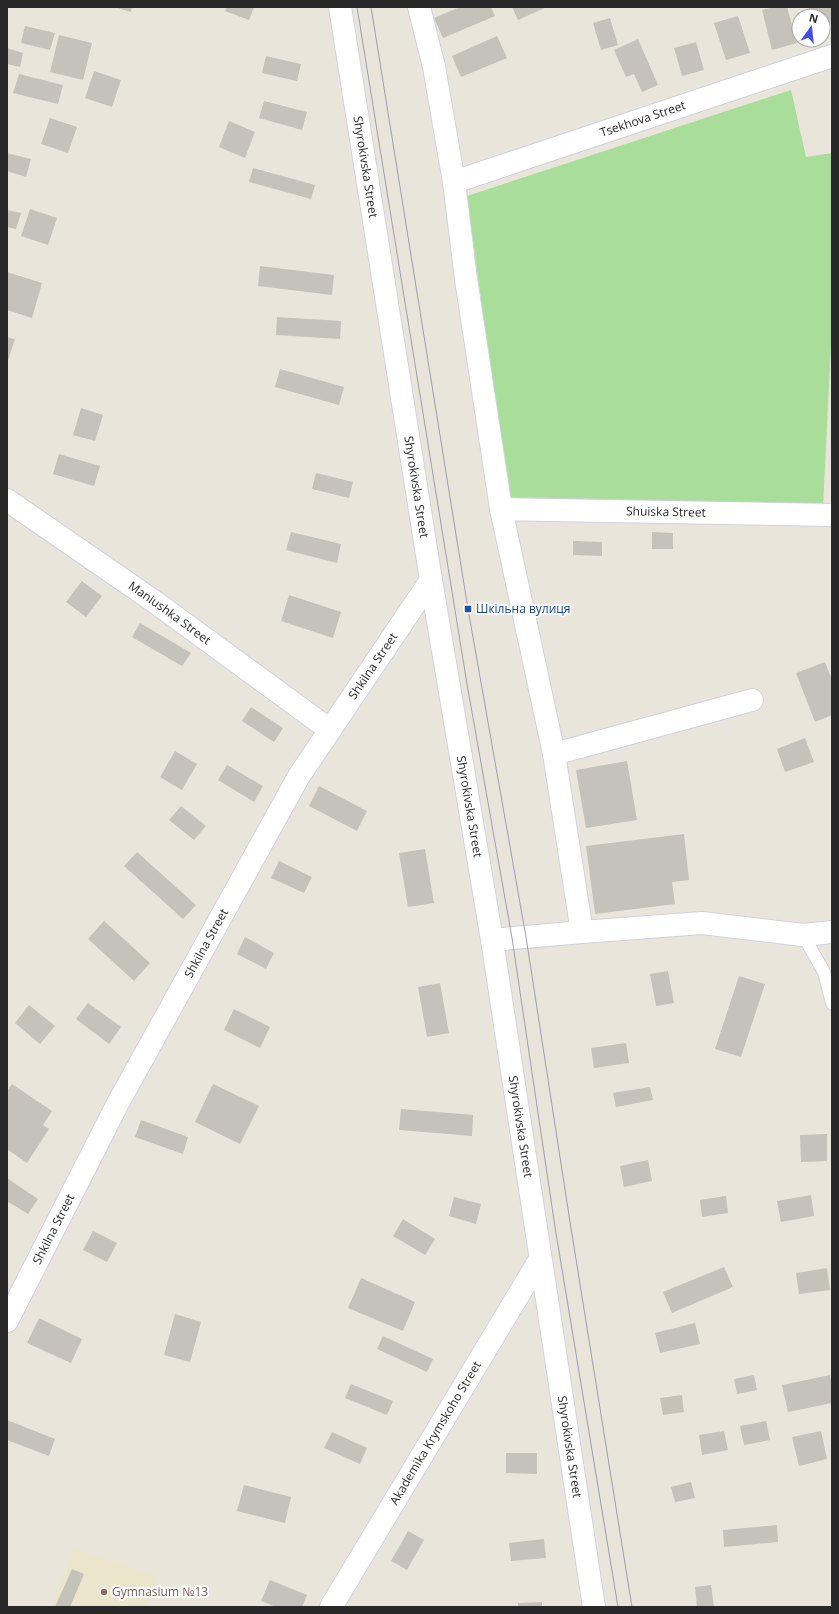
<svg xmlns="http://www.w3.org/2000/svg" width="839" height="1614" font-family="'Open Sans',sans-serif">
<rect width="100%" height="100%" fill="#eae5db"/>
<path fill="#ebe5cb" d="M75,1548L158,1577L146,1607H51Z"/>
<path fill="#a8dd9a" d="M791,90L806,157L832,153V325L823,507L508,500L467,196Z"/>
<path fill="#c5c2ba" d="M114,7H132L131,12Z
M227,7H254L249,20L225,11Z
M460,7H491L495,16L443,38L434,18Z
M512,7H547L518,20Z
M774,7H787L797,43L772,50L762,10Z
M809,7H832V24H823V16H809Z
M738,16L750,53L726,60L714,23Z
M610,18L618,45L601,50L593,23Z
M25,26L55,33L50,50L21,43Z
M59,35L92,43L83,80L50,72Z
M497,36L507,58L461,77L452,56Z
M638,39L658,85L642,92L634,74L626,77L614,50Z
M696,42L704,70L682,76L674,48Z
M7,48L23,53L20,67L7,64Z
M266,56L301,64L297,81L262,73Z
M94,71L121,80L112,107L85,98Z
M19,74L63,85L58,104L13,93Z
M264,101L307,112L302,130L259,118Z
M50,118L77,127L68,153L41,144Z
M229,121L255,132L245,158L219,147Z
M7,153L31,159L26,177L7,171Z
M253,168L315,185L311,199L249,182Z
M30,209L57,218L48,245L21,236Z
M7,210L21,213L16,229L7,227Z
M260,266L334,275L332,295L258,286Z
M7,272L42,283L32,318L7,310Z
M277,317L341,321L340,339L276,335Z
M7,337L15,339L7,363Z
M280,369L344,387L339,405L275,387Z
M81,408L103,415L95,441L73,435Z
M59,454L100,466L94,486L53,474Z
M316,473L353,482L349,498L312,489Z
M291,532L341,544L337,563L286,550Z
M652,532L673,533V549H652Z
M573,541L602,542V556L573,555Z
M82,581L102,596L86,617L66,602Z
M289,595L341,612L333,638L281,621Z
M140,623L191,653L182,666L132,637Z
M825,662L832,680V715L815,722L796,673Z
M251,707L283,728L274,742L242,721Z
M805,738L814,762L785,772L777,749Z
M175,751L197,764L182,790L160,777Z
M627,761L637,820L586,828L576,770Z
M227,765L263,786L254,802L218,780Z
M319,786L367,811L357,831L309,806Z
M181,806L206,826L194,840L169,820Z
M684,834L689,880L672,882L675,904L595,914L586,846Z
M425,849L434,903L408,907L399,853Z
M137,852L196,905L183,919L124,866Z
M279,861L312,877L304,893L271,878Z
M104,921L150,963L134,981L88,939Z
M245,937L274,953L266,969L237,954Z
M668,971L674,1003L656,1006L650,974Z
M739,976L765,984L741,1057L715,1049Z
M440,983L449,1033L427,1037L418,987Z
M88,1003L121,1027L109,1044L76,1019Z
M29,1005L55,1026L40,1044L15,1023Z
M234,1009L270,1027L260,1048L224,1030Z
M626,1043L629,1063L594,1068L591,1048Z
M12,1084L52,1111L43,1125L49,1129L27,1163L7,1149V1091Z
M213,1084L259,1106L240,1144L195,1122Z
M650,1087L653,1100L616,1107L613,1093Z
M401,1109L473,1115L472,1136L399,1130Z
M141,1120L188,1137L183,1154L135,1137Z
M827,1134V1161L801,1162L800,1135Z
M648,1160L652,1181L624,1187L620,1166Z
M7,1178L38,1199L28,1214L7,1201Z
M811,1195L814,1216L781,1222L777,1201Z
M726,1196L728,1213L702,1217L700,1200Z
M454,1197L481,1204L476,1224L449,1216Z
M403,1219L435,1239L425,1255L393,1236Z
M93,1231L117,1243L107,1262L83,1250Z
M724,1267L733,1287L672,1313L663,1292Z
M827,1268L830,1290L799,1294L796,1273Z
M361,1278L415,1302L403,1331L348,1308Z
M175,1314L201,1322L190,1362L164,1355Z
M39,1318L82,1339L71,1363L27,1343Z
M695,1323L700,1344L660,1353L655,1333Z
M383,1336L433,1359L427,1372L377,1349Z
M754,1375L757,1390L737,1394L734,1379Z
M830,1375L832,1386V1403L788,1412L782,1385Z
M351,1384L393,1401L387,1415L345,1398Z
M682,1395L684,1412L663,1415L660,1398Z
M7,1420L55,1439L49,1456L7,1440Z
M766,1421L770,1440L744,1445L740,1426Z
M724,1431L728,1450L702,1455L699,1435Z
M821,1431L827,1459L799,1466L792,1437Z
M332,1432L367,1448L360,1464L324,1448Z
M506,1453H537V1474L506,1473Z
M691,1482L695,1498L675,1502L671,1487Z
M244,1485L291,1497L285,1523L237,1511Z
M777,1525L778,1542L724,1547L723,1530Z
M408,1531L424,1540L407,1570L391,1561Z
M544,1539L546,1558L511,1561L509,1543Z
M72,1569L84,1574L70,1607H55Z
M270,1580L307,1595L302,1607H276L261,1601Z
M711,1585L714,1607H697L695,1587Z
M542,1602V1607H518V1603Z"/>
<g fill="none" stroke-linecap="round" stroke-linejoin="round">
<defs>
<path id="lane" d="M803,935L824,972L832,1003"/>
<g id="street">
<path d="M419,7L434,67L454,182L466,279L501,509L554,754L582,932"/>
<path id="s1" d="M454,182L832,56"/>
<path id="s2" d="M7,500L155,602L330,730"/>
<path id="s3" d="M501,509L832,515"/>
<path d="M554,754L752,700"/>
<path d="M492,940L582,932L702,923L803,935L832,932"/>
<path id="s4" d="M7,1321L118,1103L299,776L431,580"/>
<path id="s5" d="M331,1607L540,1259"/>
</g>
<g id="secondary">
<path id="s6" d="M340,7L431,580L492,940L594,1607"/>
</g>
</defs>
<use href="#lane" stroke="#d0d1e0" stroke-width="14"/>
<use href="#street" stroke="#d0d1e0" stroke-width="24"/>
<use href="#secondary" stroke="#d0d1e0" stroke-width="24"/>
<use href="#lane" stroke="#fff" stroke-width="12"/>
<use href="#street" stroke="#fff" stroke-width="22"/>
<use href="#secondary" stroke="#fff" stroke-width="22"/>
<path stroke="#9e9eb2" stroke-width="1" d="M357,7L467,684L512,938L555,1227L618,1607
M371,7L468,609L526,937L570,1222L632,1607"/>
</g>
<rect fill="#1a4fb4" stroke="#fff" stroke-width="1.5" x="464" y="605" width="8" height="8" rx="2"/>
<circle fill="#8d6e63" stroke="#fff" stroke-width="1.5" cx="104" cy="1592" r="4"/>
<g text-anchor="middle" stroke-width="4" stroke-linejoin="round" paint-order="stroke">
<g font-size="12" fill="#282828" stroke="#fff">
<text dy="4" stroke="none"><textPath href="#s1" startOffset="199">Tsekhova Street</textPath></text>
<text dy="4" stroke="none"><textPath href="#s6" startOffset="162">Shyrokivska Street</textPath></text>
<text dy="4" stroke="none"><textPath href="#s6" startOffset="486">Shyrokivska Street</textPath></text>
<text dy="4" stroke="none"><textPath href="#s3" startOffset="165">Shuiska Street</textPath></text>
<text dy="4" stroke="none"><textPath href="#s2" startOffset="198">Maniushka Street</textPath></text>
<text dy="4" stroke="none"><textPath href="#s4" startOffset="751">Shkilna Street</textPath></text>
<text dy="4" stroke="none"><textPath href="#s6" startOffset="810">Shyrokivska Street</textPath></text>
<text dy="4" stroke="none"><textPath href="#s4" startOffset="427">Shkilna Street</textPath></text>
<text dy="4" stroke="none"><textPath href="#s6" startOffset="1134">Shyrokivska Street</textPath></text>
<text dy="4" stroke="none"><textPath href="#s4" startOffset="103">Shkilna Street</textPath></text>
<text dy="4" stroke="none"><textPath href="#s5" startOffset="203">Akademika Krymskoho Street</textPath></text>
<text dy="4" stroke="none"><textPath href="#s6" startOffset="1458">Shyrokivska Street</textPath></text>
</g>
<g font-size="12" fill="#164399" stroke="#fff" text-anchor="start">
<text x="476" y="613">Шкільна вулиця</text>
</g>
<g font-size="12" fill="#785e54" stroke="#fff" text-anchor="start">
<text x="112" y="1596">Gymnasium №13</text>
</g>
</g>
<rect width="839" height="1614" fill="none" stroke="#282828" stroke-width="16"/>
<g transform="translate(811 28) rotate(15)"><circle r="19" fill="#ffffff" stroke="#a9a9a9"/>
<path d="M0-3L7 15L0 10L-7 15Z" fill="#444ced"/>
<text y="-6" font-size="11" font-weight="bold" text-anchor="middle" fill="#282828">N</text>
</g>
</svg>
